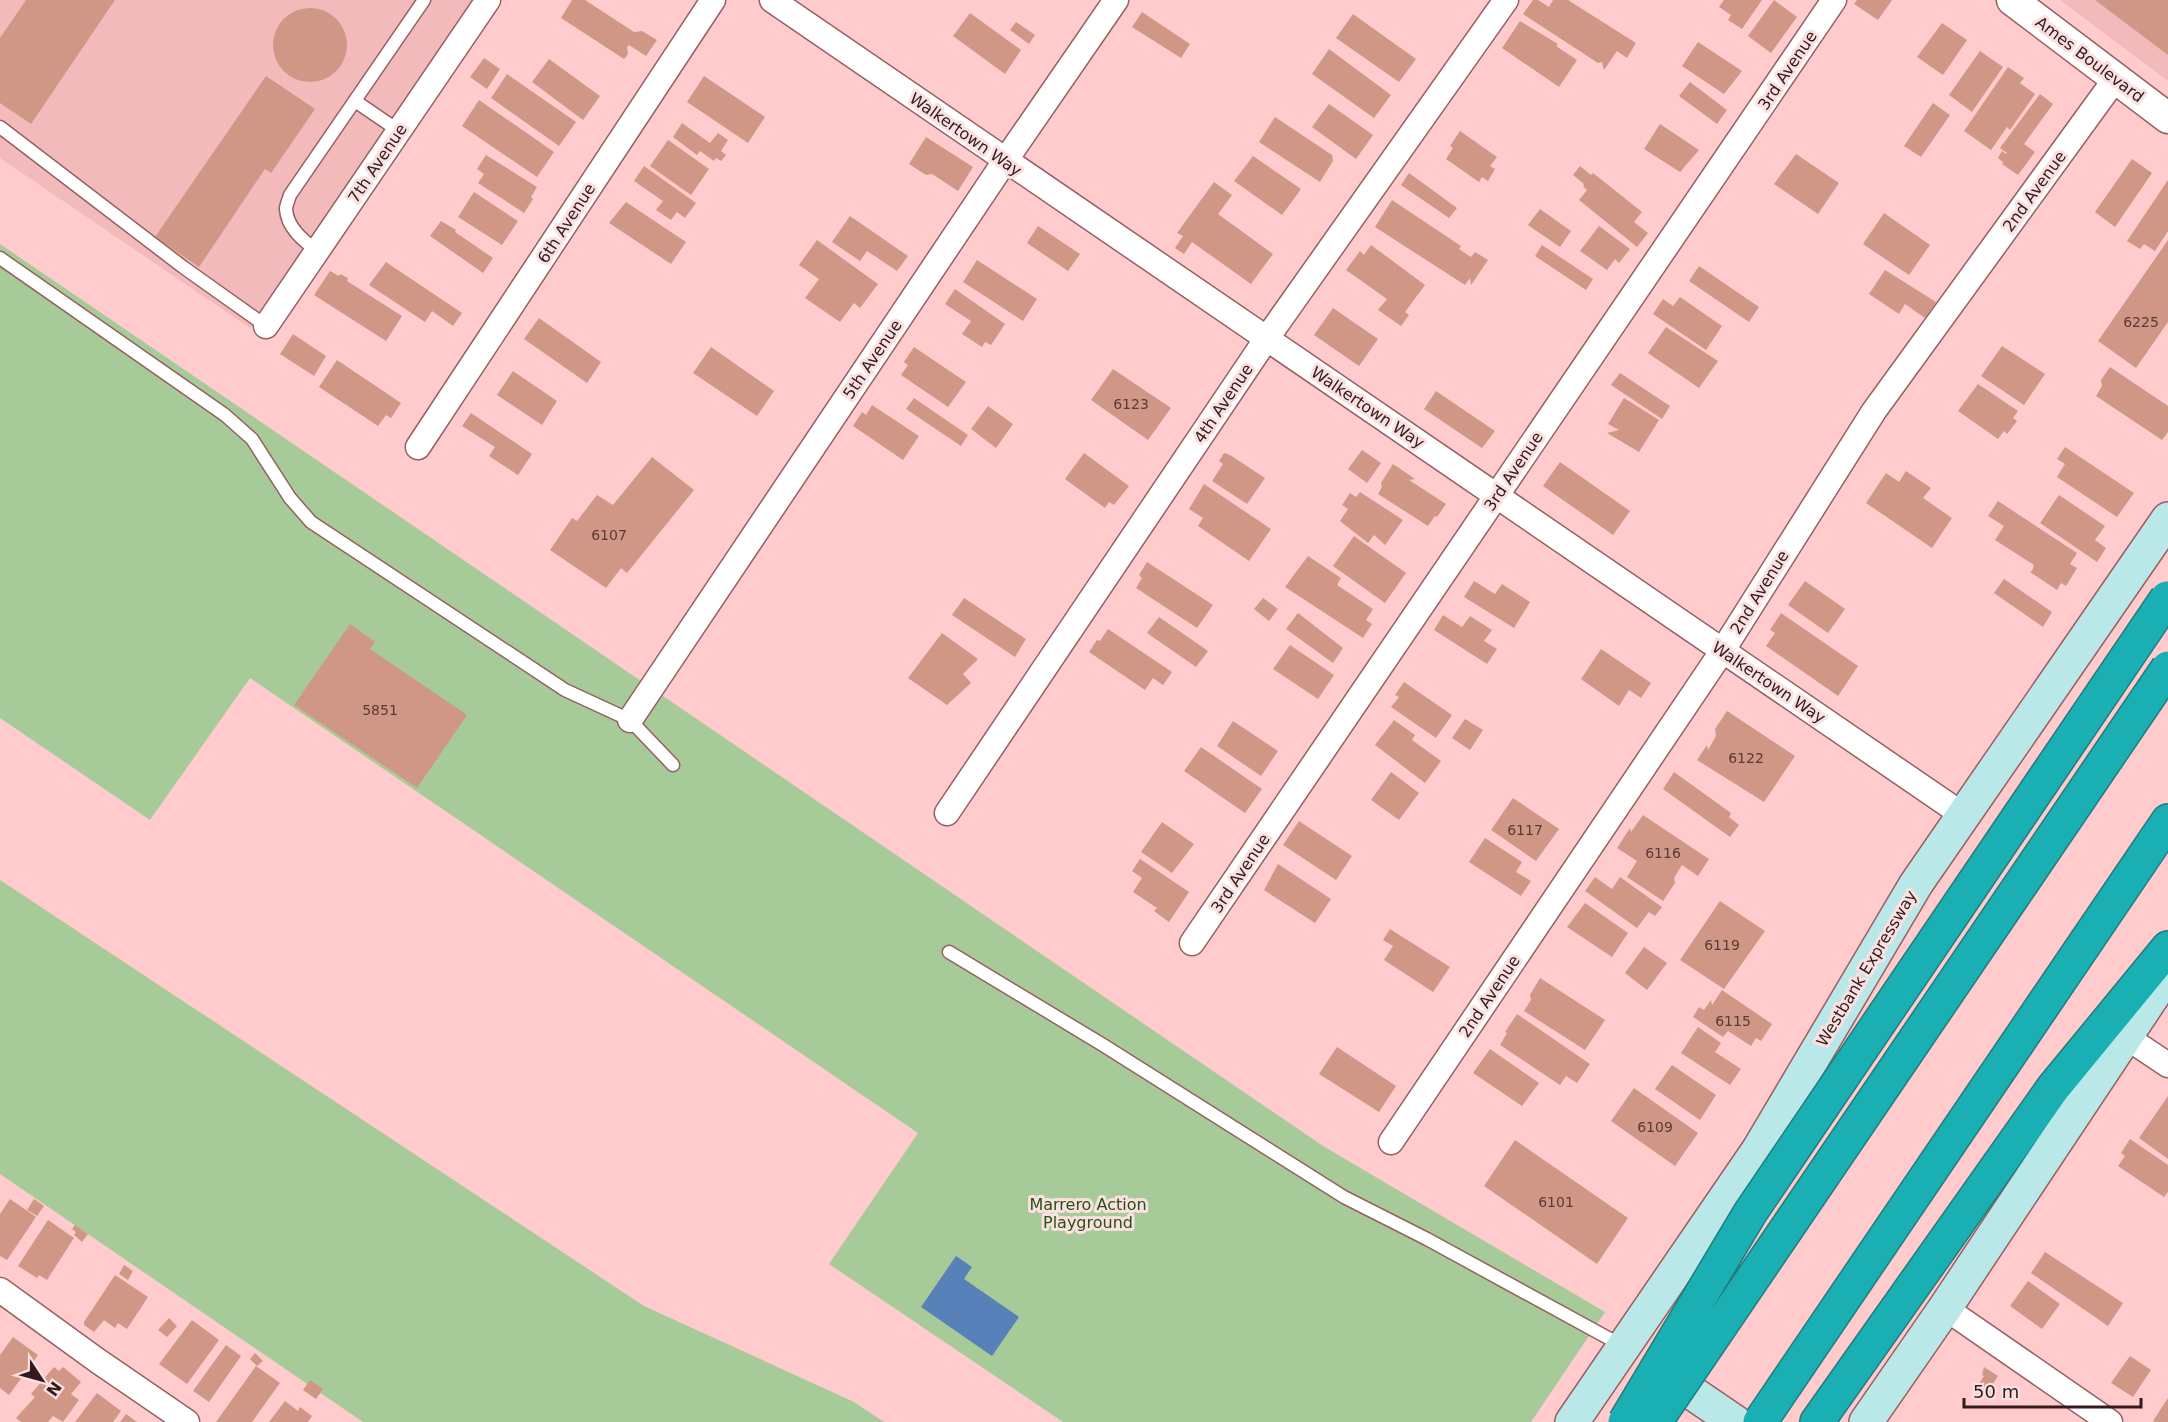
<svg xmlns="http://www.w3.org/2000/svg" width="2168" height="1422" font-family="'DejaVu Sans',sans-serif">
<rect width="100%" height="100%" fill="#ffcbcc"/>
<path fill="#f3babb" d="M0,0H472L250,328L0,158Z
M2060,0H2168V81Z"/>
<path fill="#a6cb98" d="M0,244L1323,1146L1605,1312L1531,1422H1063L829,1264L918,1133L250,678L150,820L0,718Z
M0,880L644,1306L854,1402L884,1422H363L0,1174Z"/>
<path fill="#5880b9" d="M956,1256L972,1267L964,1279L1019,1317L992,1356L921,1307Z"/>
<path fill="#d09786" d="M26,0H115L31,124L0,103V38Z
M572,0H585L634,32L642,31L657,40L646,56L629,45L627,47L628,54L624,59L561,18Z
M1533,0H1538L1549,7L1553,0H1568L1636,43L1627,58L1617,51L1604,70L1602,62L1598,63L1523,14Z
M1724,0H1762L1742,29L1728,20L1731,15L1719,7Z
M1774,0L1797,17L1771,53L1748,36Z
M1857,0H1892L1878,20L1854,4Z
M2095,0H2168V55Z
M273 45a37 37 0 1 1 74 0a37 37 0 1 1-74 0Z
M1142,12L1190,44L1181,58L1132,27Z
M970,13L1021,50L1005,74L953,36Z
M1353,14L1416,59L1399,82L1336,38Z
M1520,21L1558,44L1556,46L1577,60L1559,87L1502,48Z
M1016,22L1035,35L1029,44L1010,30Z
M1942,23L1967,40L1943,75L1917,57Z
M1698,42L1742,71L1724,94L1682,66Z
M1329,49L1391,95L1374,118L1312,74Z
M1980,51L2003,67L1972,112L1949,95Z
M484,58L500,69L487,89L470,77Z
M549,59L600,96L583,120L532,82Z
M2008,67L2024,78L2020,83L2035,94L2010,130L2007,127L1991,150L1964,131Z
M507,74L576,122L559,146L491,98Z
M266,76L315,109L271,173L265,169L199,267L155,237Z
M704,76L765,117L748,143L687,102Z
M1690,82L1727,110L1717,124L1679,96Z
M2040,94L2053,104L2024,144L2035,152L2018,175L2002,164L2003,162L1998,158L2002,151L2006,154L2007,153L2000,148Z
M479,100L554,152L537,177L462,126Z
M1933,103L1950,115L1921,157L1904,146Z
M1329,104L1373,135L1356,159L1312,127Z
M1275,117L1332,155L1333,161L1320,182L1259,142Z
M682,123L710,143L718,133L728,140L721,151L726,155L721,161L716,158L714,161L700,151L697,155L673,137Z
M1660,124L1699,150L1680,172L1644,149Z
M1460,131L1497,157L1490,166L1495,169L1488,181L1482,177L1479,182L1446,159L1453,148L1450,146Z
M926,137L973,167L958,191L932,174L926,175L909,164Z
M668,140L709,169L691,195L650,166Z
M1796,154L1839,183L1818,214L1774,184Z
M486,155L537,187L531,197L533,199L524,213L478,183L484,174L477,169Z
M1253,156L1301,189L1282,215L1234,181Z
M2132,159L2152,173L2115,227L2095,212Z
M644,166L696,203L685,218L677,212L671,220L656,210L663,201L634,181Z
M1580,166L1591,175L1593,173L1642,212L1634,222L1648,233L1637,247L1579,200L1587,190L1583,186L1584,184L1573,175Z
M1409,173L1457,208L1449,218L1401,185Z
M2168,180V231L2155,251L2144,244L2140,249L2127,241Z
M1214,182L1232,195L1218,214L1273,254L1251,284L1192,242L1184,254L1175,248L1183,236L1177,233Z
M474,192L518,221L502,245L458,217Z
M1392,200L1461,246L1459,249L1471,257L1475,252L1488,260L1471,285L1470,278L1465,285L1375,227Z
M626,202L686,242L671,264L609,223Z
M1540,209L1571,231L1560,247L1528,225Z
M1884,213L1930,245L1909,275L1863,244Z
M850,216L908,256L897,271L867,251L860,261L832,242Z
M441,221L456,230L455,232L493,258L483,273L430,236Z
M1038,226L1080,254L1068,271L1027,243Z
M1599,226L1630,249L1619,263L1615,259L1607,270L1580,251Z
M817,240L878,284L860,308L854,303L840,322L805,298L819,279L799,265Z
M2168,240V322L2136,368L2098,341Z
M1371,245L1425,285L1405,312L1409,315L1401,326L1378,310L1387,299L1346,270L1360,251L1364,255Z
M1542,245L1593,279L1586,290L1535,256Z
M977,260L1037,299L1023,321L963,282Z
M386,262L462,313L453,326L432,311L425,322L369,285Z
M1699,266L1759,307L1749,322L1689,281Z
M1885,270L1936,302L1925,318L1905,304L1899,314L1869,294Z
M330,271L339,276L340,274L348,278L347,281L402,316L386,341L314,295Z
M955,289L1005,324L991,345L985,342L982,347L962,334L971,321L945,304Z
M1680,297L1722,326L1706,350L1653,314L1663,299L1673,306Z
M1333,308L1378,339L1359,366L1314,335Z
M539,318L601,362L587,383L524,339Z
M1666,327L1718,361L1699,388L1648,353Z
M293,334L326,356L314,376L280,354Z
M2002,346L2045,374L2024,405L1981,376Z
M711,347L774,391L757,416L693,373Z
M914,347L966,382L948,407L901,375L908,365L904,362Z
M337,360L401,403L391,418L386,415L378,426L319,387Z
M2110,367L2168,406V432L2162,440L2096,396L2102,386L2101,380Z
M1113,369L1171,408L1148,440L1091,400Z
M513,371L557,401L542,425L497,395Z
M1620,373L1670,406L1662,419L1611,385Z
M1978,384L2018,411L2013,418L2017,421L2007,434L2004,431L1998,439L1958,411Z
M1436,391L1495,431L1482,448L1424,409Z
M914,398L968,435L961,446L906,409Z
M1624,398L1659,420L1639,452L1607,433L1619,430L1608,424Z
M872,405L919,436L903,460L853,426L862,412L866,415Z
M988,406L1013,424L996,448L971,429Z
M471,413L532,454L518,475L489,456L495,447L462,426Z
M2065,447L2134,493L2117,517L2057,477L2065,464L2057,459Z
M1362,450L1381,463L1367,483L1348,469Z
M1084,453L1129,486L1114,505L1109,502L1105,508L1065,479Z
M1224,453L1230,455L1265,478L1247,504L1212,481L1223,464L1219,461Z
M652,457L694,490L627,573L621,568L606,588L550,550L572,518L577,521L597,495L613,505Z
M1560,462L1630,511L1613,535L1543,486Z
M1393,464L1415,479L1409,480L1446,504L1437,517L1435,516L1428,526L1378,494L1382,487L1381,483Z
M1906,471L1931,488L1923,498L1952,518L1932,548L1866,503L1886,473L1899,482Z
M1204,484L1271,529L1249,561L1198,526L1203,518L1189,509Z
M1360,492L1403,520L1385,545L1374,535L1368,543L1340,521L1348,509L1342,505L1350,493L1356,497Z
M2059,495L2105,526L2095,540L2106,548L2097,562L2040,523Z
M1998,501L2077,553L2070,564L2077,568L2066,586L2061,583L2057,590L2030,572L2032,571L2034,565L1995,540L2004,526L1988,516Z
M1354,536L1406,573L1385,603L1333,566Z
M1308,556L1341,578L1337,585L1373,609L1366,620L1372,624L1363,638L1285,587Z
M1147,562L1213,605L1197,628L1136,588L1142,578L1139,575Z
M2004,579L2052,612L2043,627L1994,593Z
M1474,581L1495,594L1502,584L1530,602L1514,628L1464,597Z
M1805,581L1845,609L1828,633L1788,605Z
M964,598L1026,639L1015,657L952,615Z
M1263,598L1278,609L1269,621L1254,609Z
M1298,613L1343,648L1333,663L1286,629Z
M1781,613L1858,666L1838,696L1766,646L1775,633L1770,630Z
M1443,615L1462,627L1470,616L1492,630L1484,641L1497,649L1487,664L1434,630Z
M1159,617L1208,651L1196,667L1147,633Z
M350,624L375,642L370,649L467,715L417,788L294,705Z
M1108,629L1172,672L1163,685L1153,678L1145,690L1089,652L1097,640L1100,641Z
M942,633L978,659L963,674L971,683L947,705L908,678Z
M1290,645L1334,675L1318,699L1273,669Z
M1601,649L1651,683L1641,698L1629,690L1619,706L1581,679Z
M1404,682L1452,715L1436,738L1391,707L1399,697L1395,695Z
M1727,711L1795,756L1764,802L1697,760L1707,745L1708,750L1716,736L1715,729Z
M1465,719L1483,730L1470,750L1452,738Z
M1394,720L1415,735L1412,740L1441,761L1425,783L1375,745Z
M1233,721L1278,751L1261,776L1217,746Z
M1201,747L1262,789L1245,813L1184,771Z
M1391,772L1419,793L1399,820L1371,800Z
M1674,772L1731,813L1729,817L1739,825L1730,837L1663,789Z
M1513,798L1559,829L1536,861L1491,830Z
M1643,815L1709,859L1698,876L1682,865L1674,878L1675,883L1663,901L1627,877L1637,861L1617,848L1630,828L1631,832Z
M1299,821L1352,856L1336,880L1283,845Z
M1162,822L1194,844L1172,873L1141,852Z
M1485,838L1522,862L1516,872L1531,881L1521,896L1469,862Z
M1140,859L1189,892L1169,922L1154,911L1157,908L1133,892L1142,878L1132,871Z
M1278,864L1331,899L1315,923L1264,890Z
M1595,877L1612,889L1620,877L1662,907L1655,916L1649,912L1637,928L1585,891Z
M1720,901L1765,931L1724,989L1680,960Z
M1585,903L1628,933L1612,957L1567,927Z
M1390,929L1450,967L1433,992L1384,960L1393,946L1383,940Z
M1644,947L1667,963L1647,990L1625,973Z
M1540,978L1605,1020L1585,1050L1524,1011L1531,1000L1530,995Z
M1722,990L1772,1024L1761,1041L1756,1038L1751,1046L1728,1031L1723,1037L1693,1017L1699,1007L1704,1010L1711,1000L1712,1005Z
M1517,1014L1590,1064L1577,1083L1566,1076L1560,1085L1500,1045L1507,1033L1505,1032Z
M1698,1027L1721,1043L1715,1052L1741,1069L1730,1085L1681,1053Z
M1337,1047L1396,1086L1379,1112L1319,1074Z
M1490,1049L1539,1083L1522,1106L1473,1073Z
M1672,1065L1716,1095L1700,1120L1655,1089Z
M1634,1088L1698,1133L1675,1166L1611,1121Z
M2168,1096V1159L2139,1138Z
M2130,1139L2168,1165V1192L2164,1197L2118,1166L2125,1156L2121,1153Z
M1515,1140L1628,1218L1597,1264L1484,1186Z
M10,1199L36,1217L7,1260L0,1256V1214Z
M34,1199L44,1206L37,1216L27,1210Z
M48,1220L74,1238L47,1280L39,1275L37,1278L18,1266Z
M75,1225L88,1234L82,1242L74,1235L76,1232L72,1229Z
M2045,1252L2123,1303L2108,1326L2031,1273Z
M124,1265L133,1271L128,1280L119,1274Z
M115,1275L148,1297L127,1329L118,1323L115,1328L104,1320L94,1332L84,1325V1322Z
M2028,1281L2060,1304L2042,1329L2010,1306Z
M169,1318L177,1326L167,1337L158,1330Z
M192,1320L219,1340L187,1384L159,1364Z
M13,1337L38,1355L9,1395L0,1388V1355Z
M226,1345L241,1356L209,1402L193,1391Z
M255,1353L263,1361L257,1366L250,1359Z
M2130,1356L2151,1370L2133,1397L2111,1383Z
M256,1366L280,1383L252,1422H216Z
M54,1367L59,1371L63,1367L81,1382L71,1394L79,1400L63,1422L53,1416L48,1422H21L16,1418L35,1397L31,1394Z
M1984,1367L1998,1376L1989,1390L1991,1392L1987,1398L1977,1391L1980,1388L1977,1387L1984,1376L1982,1375Z
M310,1380L323,1389L316,1399L303,1390Z
M97,1393L121,1411L113,1422H75Z
M2168,1398V1422H2155L2153,1421Z
M285,1401L298,1411L300,1407L312,1416L308,1422H269Z
M126,1414L137,1422H120Z"/>
<g fill="none" stroke-linecap="round" stroke-linejoin="round">
<defs>
<path id="service" d="M355,101L399,131
M0,127L183,267L266,326
M317,251C304,241 287,228 286,209C286,205 289,199 290,195L424,0
M0,258L225,415L252,439L290,498L311,522L565,690L630,720L673,765
M949,952L1103,1045L1344,1197L1427,1239L1621,1345"/>
<path id="minor" d="M772,0L1963,815
M266,326L488,0
M418,447L713,0
M630,720L1005,161L1116,0
M947,813L1267,338L1506,0
M1192,943L1834,0
M2126,1037L2168,1065
M1391,1142L1723,650L1874,411L2116,78
M0,1290L98,1361L187,1422
M1945,1308L2110,1422"/>
<path id="tertiary" d="M2012,0L2168,118"/>
<path id="secondary" d="M1657,1369L1735,1422
M1572,1422L1759,1149L1916,884L2168,519
M1866,1422L1945,1308L2168,973"/>
<path id="motorway" d="M1760,1422L2168,821
M1817,1422L2053,1088L2168,948"/>
</defs>
<use href="#service" stroke="#975f61" stroke-width="15"/>
<use href="#minor" stroke="#975f61" stroke-width="27"/>
<use href="#tertiary" stroke="#975f61" stroke-width="33"/>
<use href="#secondary" stroke="#975f61" stroke-width="36"/>
<use href="#motorway" stroke="#227b7e" stroke-width="36"/>
<use href="#service" stroke="#fff" stroke-width="12"/>
<use href="#minor" stroke="#fff" stroke-width="24"/>
<use href="#tertiary" stroke="#fff" stroke-width="30"/>
<use href="#secondary" stroke="#bae7e8" stroke-width="33"/>
<use href="#motorway" stroke="#1aafb2" stroke-width="33"/>
<defs>
<path id="motorway-bridge" d="M1625,1422L1750,1213L2167,598
M1655,1422L2168,668"/>
</defs>
<use href="#motorway-bridge" stroke="#227b7e" stroke-width="36" stroke-linecap="butt"/>
<use href="#motorway-bridge" stroke="#1aafb2" stroke-width="33"/>
</g>
<g text-anchor="middle" stroke-width="6" stroke-linejoin="round" paint-order="stroke">
<g font-size="14" fill="#5a3a36">
<text x="2141" y="327">6225</text>
<text x="1131" y="409">6123</text>
<text x="609" y="540">6107</text>
<text x="380" y="715">5851</text>
<text x="1746" y="763">6122</text>
<text x="1525" y="835">6117</text>
<text x="1663" y="858">6116</text>
<text x="1722" y="950">6119</text>
<text x="1733" y="1026">6115</text>
<text x="1655" y="1132">6109</text>
<text x="1556" y="1207">6101</text>
</g>
<g font-size="16" fill="#321b1c" stroke="#fae0e0">
<text transform="translate(2090 59) rotate(37)" y="6">Ames Boulevard</text>
<text transform="translate(1787 70) rotate(-56)" y="6">3rd Avenue</text>
<text transform="translate(966 134) rotate(35)" y="6">Walkertown Way</text>
<text transform="translate(377 163) rotate(-56)" y="6">7th Avenue</text>
<text transform="translate(2034 191) rotate(-54)" y="6">2nd Avenue</text>
<text transform="translate(566 223) rotate(-57)" y="6">6th Avenue</text>
<text transform="translate(872 359) rotate(-56)" y="6">5th Avenue</text>
<text transform="translate(1223 403) rotate(-56)" y="6">4th Avenue</text>
<text transform="translate(1368 407) rotate(34)" y="6">Walkertown Way</text>
<text transform="translate(1513 471) rotate(-56)" y="6">3rd Avenue</text>
<text transform="translate(1759 592) rotate(-58)" y="6">2nd Avenue</text>
<text transform="translate(1769 682) rotate(34)" y="6">Walkertown Way</text>
<text transform="translate(1240 873) rotate(-56)" y="6">3rd Avenue</text>
<text transform="translate(1866 968) rotate(-59)" y="6">Westbank Expressway</text>
<text transform="translate(1489 996) rotate(-56)" y="6">2nd Avenue</text>
</g>
<g font-size="16" fill="#275112" stroke="#fae0e0">
<text x="1088" y="1210">Marrero Action<tspan x="1088" dy="18">Playground</tspan></text>
</g>
</g>
<g transform="translate(42 1380) rotate(126)" stroke="#fae0e0" stroke-width="4.5" paint-order="stroke">
<path d="M0-4.5L10 22L0 15L-10 22Z" fill="#321b1c"/>
<text y="-9" font-size="16" font-weight="bold" text-anchor="middle" fill="#321b1c">N</text>
</g>
<path d="M1964 1398v9h177v-9" fill="none" stroke="#321b1c" stroke-width="3"/>
<text x="1973" y="1398" font-size="18" fill="#321b1c" stroke="#fae0e0" stroke-width="4.5" paint-order="stroke">50 m</text>
</svg>
